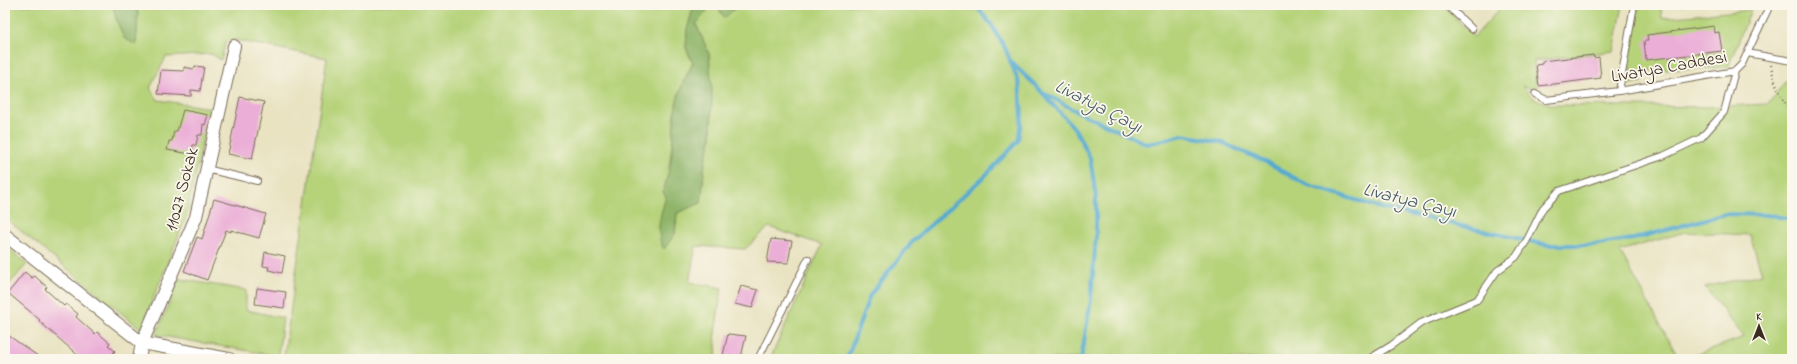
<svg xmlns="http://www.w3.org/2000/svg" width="1797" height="364" font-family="'Indie Flower',sans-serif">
<rect width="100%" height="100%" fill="#fbf7ec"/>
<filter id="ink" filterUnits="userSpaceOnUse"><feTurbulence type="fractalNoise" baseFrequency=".025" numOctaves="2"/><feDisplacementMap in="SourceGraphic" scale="8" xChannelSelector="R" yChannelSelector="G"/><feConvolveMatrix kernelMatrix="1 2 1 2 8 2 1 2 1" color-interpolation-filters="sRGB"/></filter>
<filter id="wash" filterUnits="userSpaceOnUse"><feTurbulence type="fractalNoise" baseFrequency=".012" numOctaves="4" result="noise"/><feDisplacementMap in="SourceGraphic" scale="16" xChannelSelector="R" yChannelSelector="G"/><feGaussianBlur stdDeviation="0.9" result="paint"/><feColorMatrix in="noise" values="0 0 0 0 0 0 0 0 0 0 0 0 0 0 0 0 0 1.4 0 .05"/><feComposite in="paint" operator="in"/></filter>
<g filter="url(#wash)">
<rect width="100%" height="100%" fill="#e9e3c2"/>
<path fill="#b6d37a" stroke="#787e4c" d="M5,5H113L116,19L136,45L138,14L136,5H694L687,30L686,48L693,63L683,82L677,101L666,196L661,215L675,234L677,213L701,202L705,161L711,140L709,54L696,24L708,9L707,5H722L720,11L725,17L738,5H1443L1474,37L1503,5H1623L1614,51L1534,61L1537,90L1522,86L1535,99L1553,105L1705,107L1768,104L1785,82L1792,79V359H1684L1744,337L1705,287L1762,274L1750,235L1685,232L1620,251L1679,359H770L822,245L769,227L745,249L696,246L689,282L722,288L715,333L717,359H296L284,356L327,58L235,40L226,41L221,60L212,54L166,57L150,88L158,100L210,108L186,217L141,329L5,218Z
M1639,5H1684L1661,8L1662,18L1751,10L1728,67L1641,71L1642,82L1628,84L1634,28Z
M5,246L27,264L5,289Z
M179,279L246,290V310L283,318L278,356L156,335Z"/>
<path fill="#90b56a" stroke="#667044" d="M113,5H136L138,14L136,45L124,38L116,19Z
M694,5H707L708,9L696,24L709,54L712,91L711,140L705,161L701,203L677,213L675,234L664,249C654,232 661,214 666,197L663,192C667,178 671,164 672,149C674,133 673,116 677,100C681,87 686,76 693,63L686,48L687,30Z
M722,5H738L725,18L720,11Z"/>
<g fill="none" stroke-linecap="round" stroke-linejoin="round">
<path stroke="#53a9cf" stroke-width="4" d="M1012,63L1035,85L1075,129L1090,158L1096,196V237L1091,299L1081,359
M1041,91L1072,109L1147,144L1183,135L1221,142L1272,165L1305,184L1381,208L1547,245H1593L1633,239L1725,214L1767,215L1792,219
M847,359L870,295L913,241L987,174L1018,141L1022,116L1019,83L1005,48L991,24L975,5"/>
</g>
<g id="blocks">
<path fill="#ebaed7" d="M1714,26L1715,33L1719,32L1722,51L1646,60L1644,41H1648L1647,35Z
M1593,55L1594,58L1599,57L1601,78L1539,86L1536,65L1542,64V61Z
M195,66L204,67L200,91L191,90V96L158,94L161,70L184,71V67L194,69Z
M240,97L264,102L252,159L228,154Z
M183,110L208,115L205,125L203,124L202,135H198L196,145H193L191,154L167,150L169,141H172L174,131H177Z
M214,199L266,214L259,238L231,230V232L226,230L207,280L184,271L197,237L202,239Z
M771,239L792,241L788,263L767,262Z
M265,252L285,256L282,273L268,270L269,267L263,266Z
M25,272L32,278L35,276L38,279L47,287L45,289L64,306L66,304L78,314L76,317L95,334L97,332L110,343L108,345L115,351L108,359H82L39,321L40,320L8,293Z
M741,286L758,290L752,308L735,304Z
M257,288L286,292L284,308L255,304Z
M5,333L42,359H5Z
M728,334L746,336L741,357L723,355Z"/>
</g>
</g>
<g filter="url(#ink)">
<use href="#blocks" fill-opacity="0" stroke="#786b57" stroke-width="1"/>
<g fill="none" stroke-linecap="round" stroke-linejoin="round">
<defs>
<path id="service" d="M1447,5L1472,29
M1747,53L1792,61
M1619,91L1634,5
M1535,94L1546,100L1619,91L1735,71L1742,64L1770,5
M206,169L257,181
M758,359L808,259
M1369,359L1392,345L1421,323L1477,300L1497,271L1516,257L1527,240L1543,208L1559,191L1663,156L1701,138L1724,112L1735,71"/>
<path id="minor" d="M5,235L142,343L229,359
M139,359L142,343L196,217L234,46"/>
</defs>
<use href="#service" stroke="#786b57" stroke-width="8"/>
<use href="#minor" stroke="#786b57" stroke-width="14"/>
<path stroke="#786b57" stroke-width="2.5" stroke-dasharray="1 3" stroke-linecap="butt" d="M1771,65C1774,84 1782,98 1792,114"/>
<use href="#service" stroke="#fff" stroke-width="6"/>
<use href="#minor" stroke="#fff" stroke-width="12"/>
</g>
</g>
<g text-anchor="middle" stroke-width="3.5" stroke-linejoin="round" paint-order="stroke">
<g font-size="18" fill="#3b2a1e" stroke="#fbf7ec">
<text transform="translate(1669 66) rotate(-10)" y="6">Livatya Caddesi</text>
<text transform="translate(181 189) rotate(-75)" y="6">11027 Sokak</text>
</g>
<g font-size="19" font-style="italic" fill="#455d65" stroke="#fbf7ec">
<text transform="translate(1099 105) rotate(27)" y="7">Livatya Çayı</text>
<text transform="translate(1410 199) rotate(14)" y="7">Livatya Çayı</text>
</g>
</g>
<rect width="1797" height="364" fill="none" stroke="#fbf7ec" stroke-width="20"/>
<g transform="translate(1759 326)" stroke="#fbf7ec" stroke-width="3" paint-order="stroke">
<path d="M0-3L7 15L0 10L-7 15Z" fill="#3b2a1e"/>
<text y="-6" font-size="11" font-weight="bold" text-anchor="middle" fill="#3b2a1e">K</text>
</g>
</svg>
